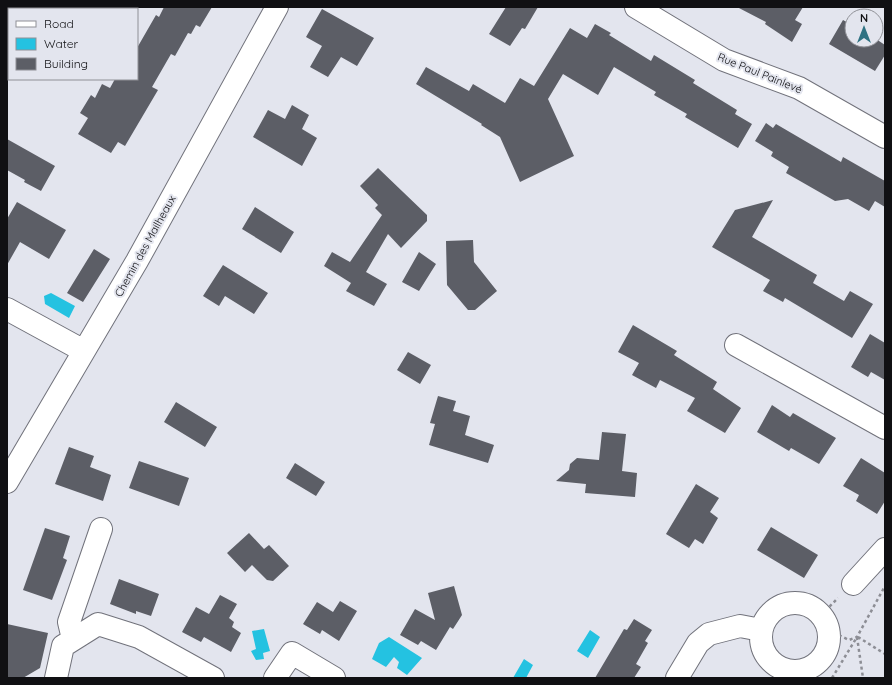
<svg xmlns="http://www.w3.org/2000/svg" width="892" height="685" font-family="Quicksand,sans-serif">
<rect width="100%" height="100%" fill="#e3e5ee"/>
<path fill="#24c2e1" d="M51,293L75,306L69,318L45,304L44,296Z
M264,629L270,651L263,653L264,659L256,660L251,651L256,649L252,631Z
M590,630L600,637L588,658L577,651Z
M389,637L422,658L407,675L397,668L399,662L394,657L386,667L372,659L379,643Z
M524,659L533,665L526,678H513Z"/>
<path fill="#5c5e66" d="M164,7H212L200,27L196,25L191,34L188,33L175,56L171,54L152,87L158,90L125,146L118,142L111,153L78,134L88,118L80,113L91,95L95,98L102,84L110,88L115,79H137V48L156,15L159,17Z
M506,7H538L525,29L522,28L510,46L489,34Z
M737,7H803L795,20L802,24L792,42L765,24L766,22Z
M322,9L374,38L357,66L341,57L328,77L310,67L322,46L306,37Z
M843,20L852,25V40L876,39L885,45V55L875,71L829,44Z
M595,24L611,33L609,35L651,61L654,55L695,80L693,83L737,110L735,114L752,124L738,148L685,117L687,114L654,95L656,92L614,67L598,95L563,74L548,99L574,156L520,182L500,137L481,125L482,124L416,84L426,67L469,91L473,84L505,103L520,78L534,86L570,28L587,38Z
M292,105L309,115L302,129L317,138L302,166L253,137L268,110L285,119Z
M766,123L773,128L776,124L841,162L843,157L885,181V207L875,201L869,211L848,199L835,201L786,173L789,167L771,156L773,152L755,141Z
M7,139L55,166L41,191L24,182L25,180L7,170Z
M378,168L427,215V221L401,248L388,234L366,272L387,284L374,306L346,291L351,283L324,266L332,252L350,262L382,215L375,208L378,205L360,186Z
M773,200L752,237L817,275L813,283L844,301L850,291L873,304L852,338L785,298L783,302L763,291L770,280L712,247L735,210Z
M17,202L66,230L49,259L20,242L7,265V219Z
M255,207L294,232L281,253L242,229Z
M473,240L474,262L497,291L475,310H468L447,285L446,241Z
M94,249L110,259L83,302L67,293Z
M419,252L436,264L419,291L402,282Z
M223,265L268,293L254,314L225,296L219,306L203,296Z
M633,325L677,351L674,355L717,382L713,389L741,408L725,433L687,411L695,398L660,380L656,388L632,375L639,363L618,352Z
M870,334L885,343V380L871,372L868,377L851,367Z
M408,352L431,365L420,384L397,370Z
M438,396L456,401L453,411L470,416L465,435L494,445L488,463L429,445L435,424L430,423Z
M176,402L217,427L205,447L164,422Z
M772,405L790,417L793,413L836,438L819,464L791,448L789,451L757,432Z
M602,432L626,434L622,471L637,473L635,497L585,493L586,484L556,481L569,470L570,464L577,458L599,460Z
M69,447L94,456L90,467L111,475L103,501L55,484Z
M861,458L885,473V501L877,514L856,501L859,495L843,486Z
M139,461L189,478L179,506L129,488Z
M295,463L325,482L316,496L286,478Z
M696,484L719,498L710,512L718,518L703,544L695,539L689,548L666,534Z
M771,527L818,555L804,578L757,550Z
M45,528L70,536L63,558L67,560L52,600L23,590Z
M249,533L264,549L269,545L289,566L273,581L267,580L252,565L245,572L227,553Z
M119,579L159,594L151,616L136,611V614L110,604Z
M454,586L462,615L453,629L450,627L436,650L421,641L418,645L400,635L415,609L435,620L428,593Z
M220,595L237,604L229,618L234,622L232,627L241,633L231,652L204,637L201,642L182,632L196,607L209,614Z
M340,601L357,611L339,641L322,630L320,634L303,624L317,602L333,612Z
M634,619L652,630L645,641L648,643L636,664L641,667L634,678H595L624,629L627,630Z
M7,624L48,633L40,668L23,678H7Z"/>
<g fill="none" stroke-linecap="round" stroke-linejoin="round">
<defs>
<path id="minor" d="M28,7L31,9
M636,7L724,60L799,88L885,137
M92,9L94,7
M7,309L84,351
M736,345L885,428
M7,482L137,261L277,7
M853,584L885,549
M761 637a34 34 0 1 1 68 0a34 34 0 1 1-68 0Z
M73,639L69,622L101,529
M56,678L63,646L98,624L139,637L213,678
M275,678L292,653L334,678
M677,678L698,643L709,634L740,626L761,630"/>
</defs>
<use href="#minor" stroke="#71727b" stroke-width="24"/>
<path stroke="#8d8e95" stroke-width="2.5" stroke-dasharray="3 3" stroke-linecap="butt" d="M821,615L838,598
M828,630L849,640L857,637L885,586
M857,637L863,678
M858,637L885,654
M832,678L857,637"/>
<use href="#minor" stroke="#fff" stroke-width="22"/>
</g>
<g text-anchor="middle" stroke-width="4" stroke-linejoin="round" paint-order="stroke">
<g font-size="11" fill="#101013" stroke="#e3e5ee">
<text transform="translate(760 73) rotate(22)" y="4">Rue Paul Painlevé</text>
<text transform="translate(145 246) rotate(-61)" y="4">Chemin des Mailheaux</text>
</g>
</g>
<rect width="892" height="685" fill="none" stroke="#101013" stroke-width="16"/>
<rect x="8" y="8" width="130" height="72" fill="#e3e5ee" stroke="#8f9096"/>
<rect x="16" y="21" width="20" height="6" fill="#ffffff" stroke="#8f9096"/>
<text x="44" y="28" font-size="12" fill="#101013">Road</text>
<rect x="16" y="38" width="20" height="12" fill="#24c2e1" stroke="#8f9096"/>
<text x="44" y="48" font-size="12" fill="#101013">Water</text>
<rect x="16" y="58" width="20" height="12" fill="#5c5e66" stroke="#8f9096"/>
<text x="44" y="68" font-size="12" fill="#101013">Building</text>
<g transform="translate(864 28)"><circle r="19" fill="#e3e5ee" stroke="#8f9096"/>
<path d="M0-3L7 15L0 10L-7 15Z" fill="#2f7283"/>
<text y="-6" font-size="11" font-weight="bold" text-anchor="middle" fill="#101013">N</text>
</g>
</svg>
